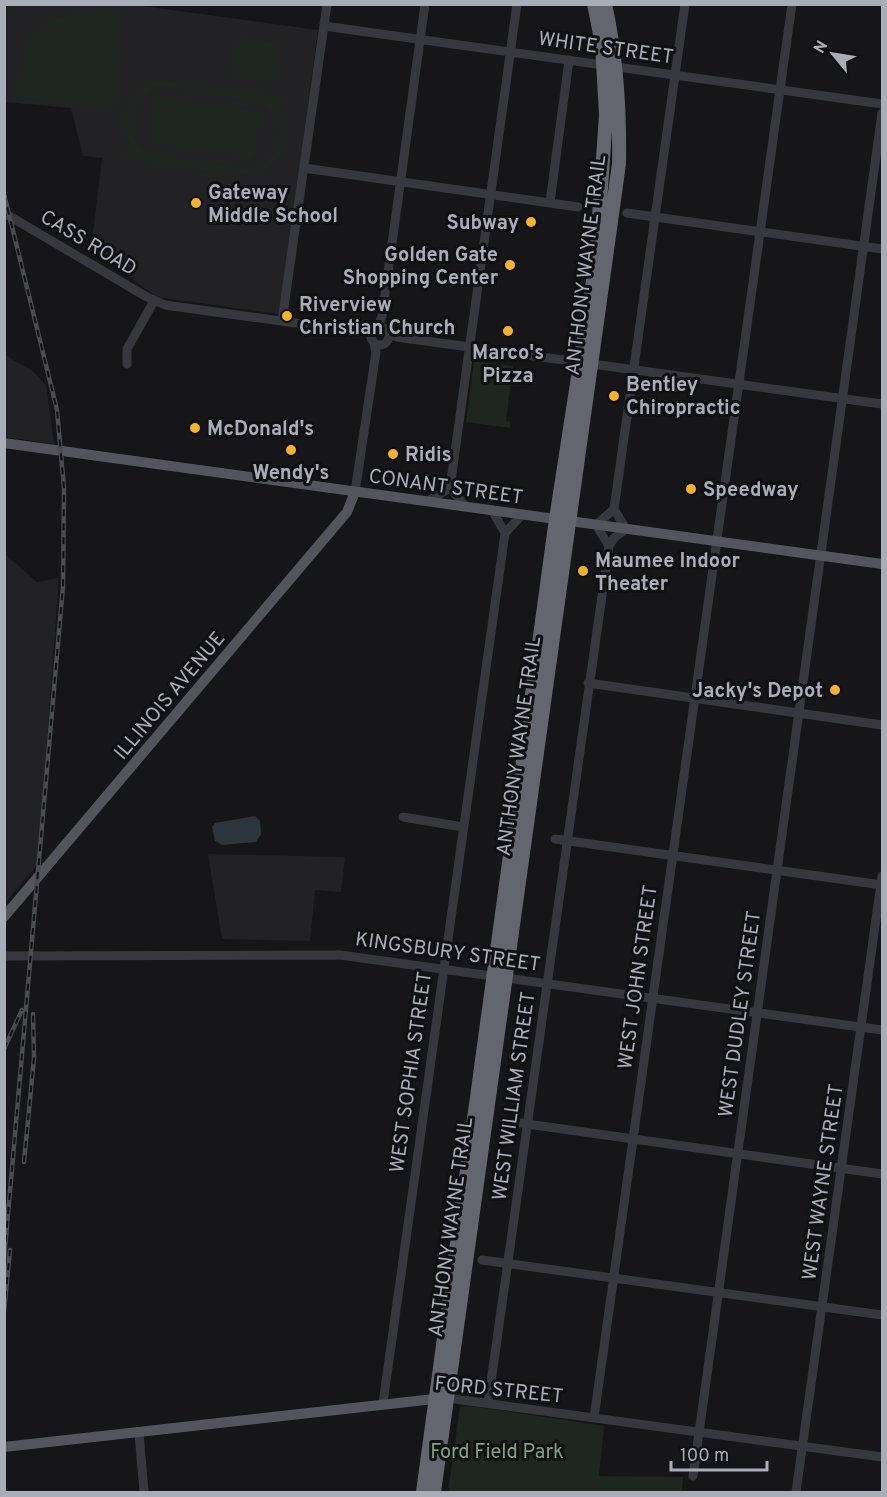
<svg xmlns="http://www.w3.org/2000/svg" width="887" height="1497" font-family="Overpass,sans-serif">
<rect width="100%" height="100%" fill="#161618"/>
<path fill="#222225" d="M4,5H135L318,30L280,314L157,297L91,249L102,158L83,156L71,108L5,102Z
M5,355L34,372L46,385L54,444L5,437Z
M5,554L37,582L59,578L38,864L5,903Z
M208,854L345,857L341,892L315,890L310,941L222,939Z"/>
<path fill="#1e261f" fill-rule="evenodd" d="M102,7L116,8L118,12L114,69L118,73L114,104L108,109L80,106L72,102L14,97L29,44L39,27L53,19Z
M236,36L279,43L273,81L230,74Z
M160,80L285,96L284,103L274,102C284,114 290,129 285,145C281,158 270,169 257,173C235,179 151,162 124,158L125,150L136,151C113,125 125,86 160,80ZM161,87L260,102C273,110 282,124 278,140C276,152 266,162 254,166C241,169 156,157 145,150C118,131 132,93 161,87Z
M156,97L260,111L253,157L150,143Z
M474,361L513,366L506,421L510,422V428L466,422Z
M471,1406L604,1426L599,1476L683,1477L682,1492H448L460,1407Z"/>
<path fill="#2c353c" d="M255,816L260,821L261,834L256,842L222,845L215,841L212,827L215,823Z"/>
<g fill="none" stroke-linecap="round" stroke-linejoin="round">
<path stroke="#37383d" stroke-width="9" d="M324,26L882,104
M304,168L578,207
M550,202L569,60
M4,213L147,297L165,305L360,332L373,330
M627,213L882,249
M282,321L327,4
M378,327L382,316L425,4
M371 336a9 9 0 1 1 18 0a9 9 0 1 1-18 0Z
M388,332L397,337L882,404
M127,364V349L154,301
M355,492L376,352L374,343
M428,501L450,488
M466,507L450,488L517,4
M492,510L505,533
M609,546L596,525L614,509
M588,683L882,725
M403,817L463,827
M555,839L882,885
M4,956L340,955L882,1030
M513,1122L882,1174
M482,1260L882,1315
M447,1398L882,1457
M383,1403L505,533L523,514
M488,1403L609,546L614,538L626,529L614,509L685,4
M594,1418L792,4
M139,1433L144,1492
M693,1476L882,113
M796,1492L882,876"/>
<path stroke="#53555c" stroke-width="10" d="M4,443L882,564
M4,917L347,512L355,492
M4,1447L443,1398"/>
<path stroke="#63666e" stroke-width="14" d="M423,1492L556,519L596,261L606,115L602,44L594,4
M434,1492L619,164C620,109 617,58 605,4"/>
<defs>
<path id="rail" d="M4,194L57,410L64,488L63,586L4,1260
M4,1049L22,1010
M24,1162L34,1058L33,1014
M4,1312L10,1250"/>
</defs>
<use href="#rail" stroke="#4a4c52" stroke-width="4.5"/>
<use href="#rail" stroke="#111113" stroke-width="2" stroke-dasharray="7" stroke-linecap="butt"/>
</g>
<g fill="#f2b134" stroke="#111113" stroke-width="2">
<circle cx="196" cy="203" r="6"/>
<circle cx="531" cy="222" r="6"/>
<circle cx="510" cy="265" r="6"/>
<circle cx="287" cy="316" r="6"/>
<circle cx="508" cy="331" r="6"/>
<circle cx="614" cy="396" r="6"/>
<circle cx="195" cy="428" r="6"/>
<circle cx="291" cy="450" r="6"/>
<circle cx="393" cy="454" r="6"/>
<circle cx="691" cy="489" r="6"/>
<circle cx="583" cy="571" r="6"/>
<circle cx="835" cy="690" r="6"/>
</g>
<g text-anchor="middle" stroke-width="6" stroke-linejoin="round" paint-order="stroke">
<g font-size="20" fill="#a8adb8" stroke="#111113">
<text transform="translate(606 47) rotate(8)" y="7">WHITE STREET</text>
<text transform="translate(89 242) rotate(31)" y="7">CASS ROAD</text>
<text transform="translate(585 265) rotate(-83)" y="7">ANTHONY WAYNE TRAIL</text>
<text transform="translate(446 486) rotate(8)" y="7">CONANT STREET</text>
<text transform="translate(169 695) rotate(-50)" y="7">ILLINOIS AVENUE</text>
<text transform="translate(518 746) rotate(-82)" y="7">ANTHONY WAYNE TRAIL</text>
<text transform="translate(448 951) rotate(8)" y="7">KINGSBURY STREET</text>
<text transform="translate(637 977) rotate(-82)" y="7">WEST JOHN STREET</text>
<text transform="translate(739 1014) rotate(-82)" y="7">WEST DUDLEY STREET</text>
<text transform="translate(410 1072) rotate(-82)" y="7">WEST SOPHIA STREET</text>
<text transform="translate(513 1096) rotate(-82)" y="7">WEST WILLIAM STREET</text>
<text transform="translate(822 1182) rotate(-82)" y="7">WEST WAYNE STREET</text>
<text transform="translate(450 1227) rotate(-82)" y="7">ANTHONY WAYNE TRAIL</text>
<text transform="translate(499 1389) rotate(6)" y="7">FORD STREET</text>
</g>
<g font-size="20" font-weight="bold" fill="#a8adb8" stroke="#111113" text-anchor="start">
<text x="208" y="199">Gateway<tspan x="208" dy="23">Middle School</tspan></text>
<text x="519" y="229" text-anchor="end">Subway</text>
<text x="498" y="261" text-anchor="end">Golden Gate<tspan x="498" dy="23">Shopping Center</tspan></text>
<text x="299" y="311">Riverview<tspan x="299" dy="23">Christian Church</tspan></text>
<text x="508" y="359" text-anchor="middle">Marco's<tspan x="508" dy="23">Pizza</tspan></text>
<text x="626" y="391">Bentley<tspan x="626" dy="23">Chiropractic</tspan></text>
<text x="207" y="435">McDonald's</text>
<text x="405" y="461">Ridis</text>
<text x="291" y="479" text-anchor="middle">Wendy's</text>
<text x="703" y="496">Speedway</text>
<text x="595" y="567">Maumee Indoor<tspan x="595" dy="23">Theater</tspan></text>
<text x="823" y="697" text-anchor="end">Jacky's Depot</text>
</g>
<g font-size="20" fill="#7fa381" stroke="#111113">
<text x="497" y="1458">Ford Field Park</text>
</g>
</g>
<rect width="887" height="1497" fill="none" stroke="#a8adb8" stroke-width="12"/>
<g transform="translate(833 54) rotate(300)" stroke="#111113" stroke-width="4.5" paint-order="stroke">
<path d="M0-4.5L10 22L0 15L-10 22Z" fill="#a8adb8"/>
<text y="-9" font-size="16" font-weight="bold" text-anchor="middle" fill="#a8adb8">N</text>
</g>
<path d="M671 1461v9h96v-9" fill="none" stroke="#a8adb8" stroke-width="3"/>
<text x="680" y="1461" font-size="18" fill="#a8adb8" stroke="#111113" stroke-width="4.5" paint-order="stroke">100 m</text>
</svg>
